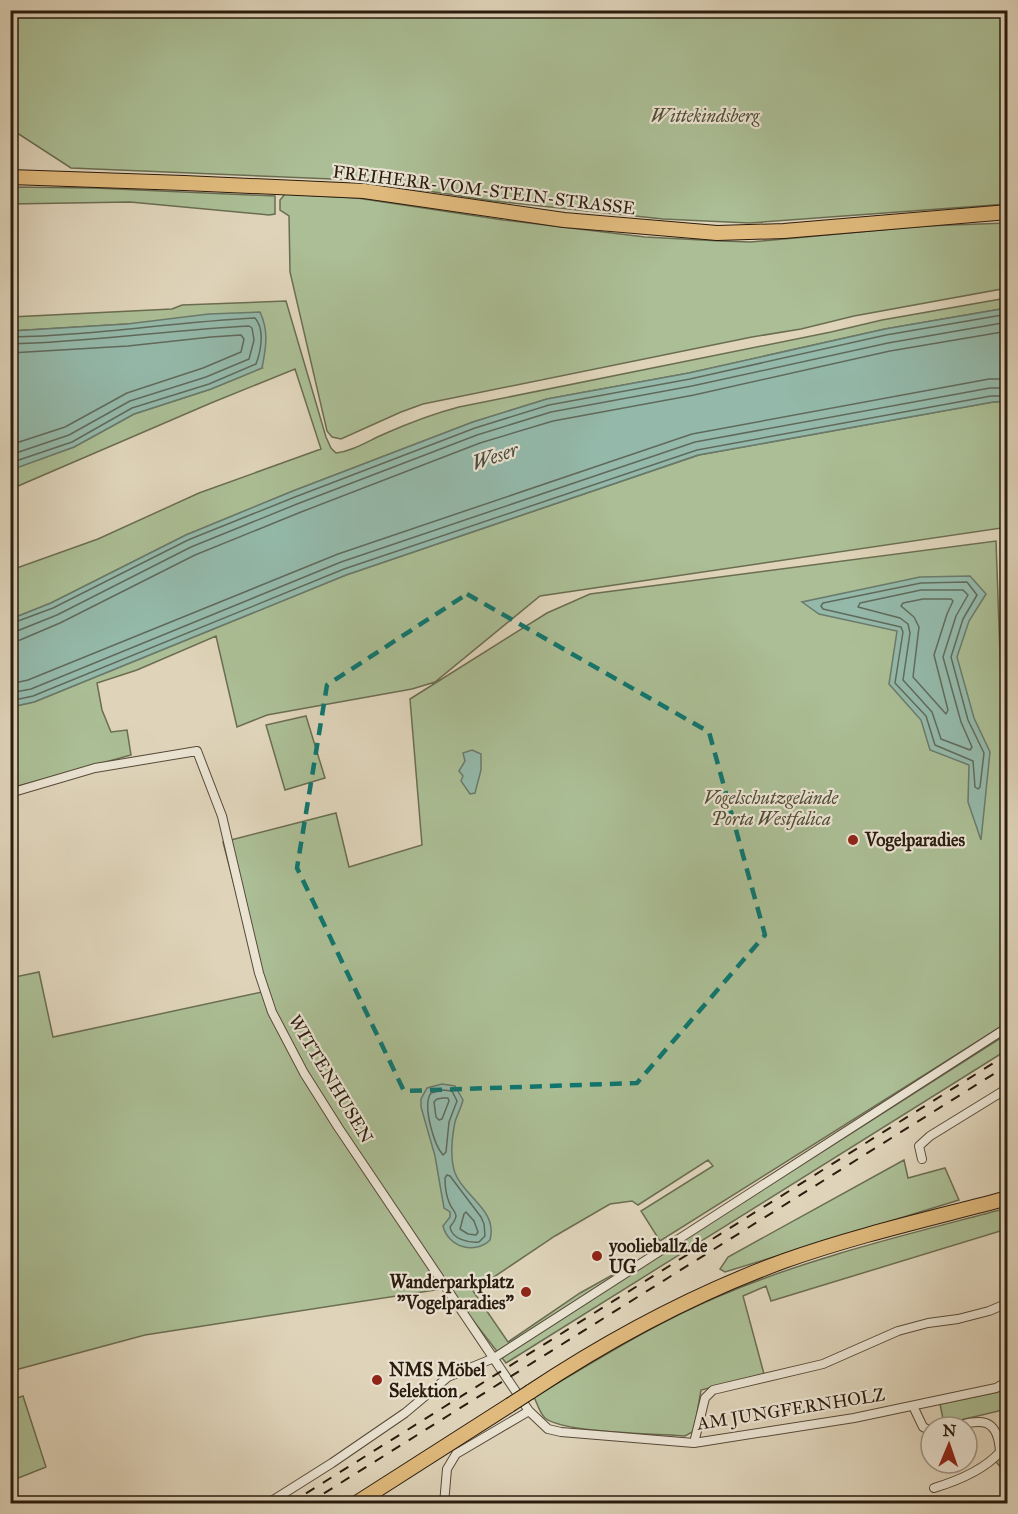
<svg xmlns="http://www.w3.org/2000/svg" width="1018" height="1514" font-family="'IM FELL Great Primer',serif">
<rect width="100%" height="100%" fill="#dfd4ba"/>
<filter id="stains"><feTurbulence type="fractalNoise" baseFrequency=".00333" numOctaves="4"/><feColorMatrix values="0 0 0 0 .2 0 0 0 0 .09 0 0 0 0 .02 0 0 0 .5 -.17"/></filter>
<radialGradient id="worn" r=".72"><stop offset=".6" stop-color="#630" stop-opacity="0"/><stop offset="1" stop-color="#630" stop-opacity=".3"/></radialGradient>
<path fill="#abbe95" stroke="#6b6d52" stroke-width="1.5" d="M10,11H1007V204L749,223L663,219L493,201L356,180L71,168L11,129Z
M11,187L94,188L275,196V214L269,215L130,202L11,204Z
M285,194L357,198L503,220L645,237L721,241L751,242L924,226L1007,223V288L854,316L801,329L752,337L423,404L401,412L341,439L332,437L327,431L290,272L289,216L280,210V200Z
M1007,298V308L885,329L689,373L547,399L473,422L293,491L186,535L51,603L11,619V570L98,539L199,493L321,449L295,369L211,403L11,489V470L14,468L74,447L134,414L211,389L262,368L127,324L11,331V317L172,309L182,305L286,301L326,437L331,448L336,453C353,451 368,441 384,434C409,423 432,414 459,407L831,332L882,320Z
M1007,401V668L1001,528L540,596L435,682L412,689L267,715L237,727L216,636L137,670L97,683L102,710L111,732L127,730L131,755L11,788V707L34,702L346,575L699,455L993,402Z
M996,541L1001,682L1008,681L1007,1023L660,1241L641,1211L713,1166L708,1160L638,1205L632,1201L610,1204L555,1236L473,1291L508,1342L580,1293L745,1201L1007,1034V1050L506,1363L448,1288L145,1335L15,1370L10,1355V978L39,972L53,1037L262,992L223,842L336,813L349,867L422,845L410,699L547,613L590,594Z
M306,716L325,778L285,790L266,725Z
M904,1160L908,1178L945,1168L959,1200L725,1272L720,1269L728,1257Z
M1007,1208V1229L771,1301L766,1286L743,1296L764,1374L701,1390L694,1431L685,1436C658,1434 563,1433 545,1418C540,1414 537,1403 534,1397C594,1362 653,1324 717,1297C810,1257 910,1234 1007,1208Z
M1007,1386V1409L944,1424L940,1404L998,1392Z
M23,1396L46,1467L11,1481V1400Z
M1007,1427V1474L996,1462L1004,1449L1002,1430Z"/>
<path fill="#94b9aa" stroke="#6a7a6c" stroke-width="1.5" d="M1007,308V401L993,402L698,455L346,575L34,702L11,707V619L51,603L186,535L293,491L473,422L547,399L689,373L885,329Z
M260,312C269,331 266,348 262,368L211,389L134,414L74,447L11,470V331L127,324L209,314Z
M970,576L986,594L969,621L957,657L974,718L990,752L981,840L968,802L969,765L930,750L921,720L889,684L897,631L819,614L802,602L920,577Z
M472,750L481,754V770L475,793L470,794L461,781L463,776L459,771L465,761L463,753Z
M442,1084L455,1086L463,1100C461,1108 457,1115 455,1122C452,1137 450,1158 455,1173C464,1197 498,1210 490,1240C475,1255 448,1247 443,1226L450,1217V1212L444,1208L435,1156L421,1107V1099L427,1088Z"/>
<g fill="none" stroke-linecap="round" stroke-linejoin="round">
<path stroke="#606a5c" stroke-width="1.5" d="M10,337C92,336 173,322 255,318C265,329 261,351 256,364L209,384L132,408L72,442L10,463
M10,344C90,342 169,330 249,326L252,328L254,340L249,359L206,377L130,401L69,435L10,455
M10,353L128,346L211,337L241,335L244,339L241,352L203,368L127,393L65,427L10,445
M967,582L977,595L963,619L951,657L968,720L984,753L980,787L978,789L975,787L973,761L935,745L926,716L895,683L903,632L901,627L823,609L821,606L823,603L921,583Z
M921,590H963L968,595L956,616L943,657L961,722L972,747L970,750L941,739L932,712L903,680L910,633L908,624L900,618L858,607L860,603Z
M923,599H951L953,601L947,614L934,655L948,710L946,714L913,677L919,627L914,617L901,606L903,603Z
M10,624L53,608L188,540L295,497L475,428L549,405L690,379L886,335L1008,314
M10,632L17,631L57,615L191,547L297,504L477,435L551,412L692,386L888,343L1008,322
M10,641L20,640L60,623L195,555L301,512L480,443L553,421L694,395L890,351L1008,331
M10,684L28,680L338,554L692,434L989,379H1008
M10,693L31,689L341,562L695,442L990,388H1008
M10,701L33,696L344,569L697,450L991,396H1008
M443,1090L452,1091L457,1101L449,1122L446,1152L443,1155C434,1145 422,1105 431,1093Z
M443,1098H448L449,1101L442,1119L439,1120L436,1117L434,1102L437,1099Z
M447,1175L450,1176L481,1217L484,1224L485,1236L479,1242C468,1243 452,1239 450,1227C462,1212 453,1214 449,1202C446,1195 445,1185 445,1178Z
M466,1212L474,1221L478,1232L476,1235L468,1234L460,1229L464,1214Z"/>
<defs>
<path id="minor" d="M10,793L95,768L197,751L222,816L259,973L272,1012L304,1073L338,1127L529,1411L548,1429L561,1432L694,1443L854,1418L996,1388L1008,1381
M922,1159L919,1146L930,1136L1008,1088
M913,1406L923,1427L931,1431
M694,1443L705,1398L713,1390L823,1364L898,1331L928,1323L958,1319L989,1311L1008,1303
M934,1488C957,1481 983,1471 1000,1452C998,1416 980,1419 952,1427
M267,1504L332,1463L405,1413L448,1377L494,1358L1008,1027
M444,1504L447,1469L456,1454L529,1411
M599,1504H633
M642,1504L657,1501"/>
<path id="primary" d="M10,177L184,183L364,191L564,220L717,233L784,231L1008,212
M530,1392C610,1339 694,1294 784,1261C857,1235 933,1218 1008,1198
M355,1504L510,1405"/>
</defs>
<use href="#minor" stroke="#584a39" stroke-width="10"/>
<use href="#primary" stroke="#2b1c0e" stroke-width="16"/>
<use href="#minor" stroke="#eae3d2" stroke-width="8"/>
<use href="#primary" stroke="#e0ba7d" stroke-width="14"/>
<path stroke="#2b1c0e" stroke-width="2" stroke-dasharray="10 10" stroke-linecap="butt" d="M289,1504L1008,1054
M307,1504L1008,1065"/>
<defs>
<path id="primary-bridge" d="M510,1405L530,1392"/>
</defs>
<use href="#primary-bridge" stroke="#2b1c0e" stroke-width="16" stroke-linecap="butt"/>
<use href="#primary-bridge" stroke="#e0ba7d" stroke-width="14"/>
</g>
<path fill="none" stroke="#0f766e" stroke-width="4.5" stroke-dasharray="12 8" stroke-linejoin="round" d="M467,594L709,732L765,935L637,1083L404,1091L297,868L327,685Z"/>
<g fill="#8f2418" stroke="#eae3d2" stroke-width="2">
<circle cx="853" cy="840" r="6"/>
<circle cx="597" cy="1256" r="6"/>
<circle cx="526" cy="1292" r="6"/>
<circle cx="377" cy="1380" r="6"/>
</g>
<g text-anchor="middle" stroke-width="4.5" stroke-linejoin="round" paint-order="stroke">
<g font-size="18" font-style="italic" fill="#514d36" stroke="#eae3d2">
<text x="705" y="122">Wittekindsberg</text>
<text x="771" y="804">Vogelschutzgelände<tspan x="771" dy="21">Porta Westfalica</tspan></text>
</g>
<g font-size="18" fill="#2b1c0e" stroke="#eae3d2">
<text transform="translate(484 190) rotate(7)" y="6">FREIHERR-VOM-STEIN-STRASSE</text>
<text transform="translate(331 1079) rotate(59)" y="6">WITTENHUSEN</text>
<text transform="translate(791 1409) rotate(-9)" y="6">AM JUNGFERNHOLZ</text>
</g>
<g font-size="18" font-weight="bold" fill="#2b1c0e" stroke="#eae3d2" text-anchor="start">
<text x="865" y="846">Vogelparadies</text>
<text x="609" y="1252">yoolieballz.de<tspan x="609" dy="21">UG</tspan></text>
<text x="514" y="1288" text-anchor="end">Wanderparkplatz<tspan x="514" dy="21">"Vogelparadies"</tspan></text>
<text x="389" y="1376">NMS Möbel<tspan x="389" dy="21">Selektion</tspan></text>
</g>
<g font-size="20" font-style="italic" fill="#4a4b3d" stroke="#eae3d2">
<text transform="translate(495 456) rotate(-19)" y="7">Weser</text>
</g>
</g>
<rect width="1018" height="1514" fill="none" stroke="#dfd4ba" stroke-width="36"/>
<rect x="12" y="12" width="994" height="1490" fill="none" stroke="#2b1c0e" stroke-width="3"/>
<rect x="18" y="18" width="982" height="1478" fill="none" stroke="#2b1c0e" stroke-width="1.5"/>
<g transform="translate(949 1445) rotate(2)"><circle r="28" fill="#eae3d2" stroke="#9e9384" stroke-width="1.5"/>
<path d="M0-4.5L10 22L0 15L-10 22Z" fill="#8f2418"/>
<text y="-9" font-size="16" font-weight="bold" text-anchor="middle" fill="#2b1c0e">N</text>
</g>
<rect width="100%" height="100%" filter="url(#stains)"/>
<rect width="100%" height="100%" fill="url(#worn)"/>
</svg>
